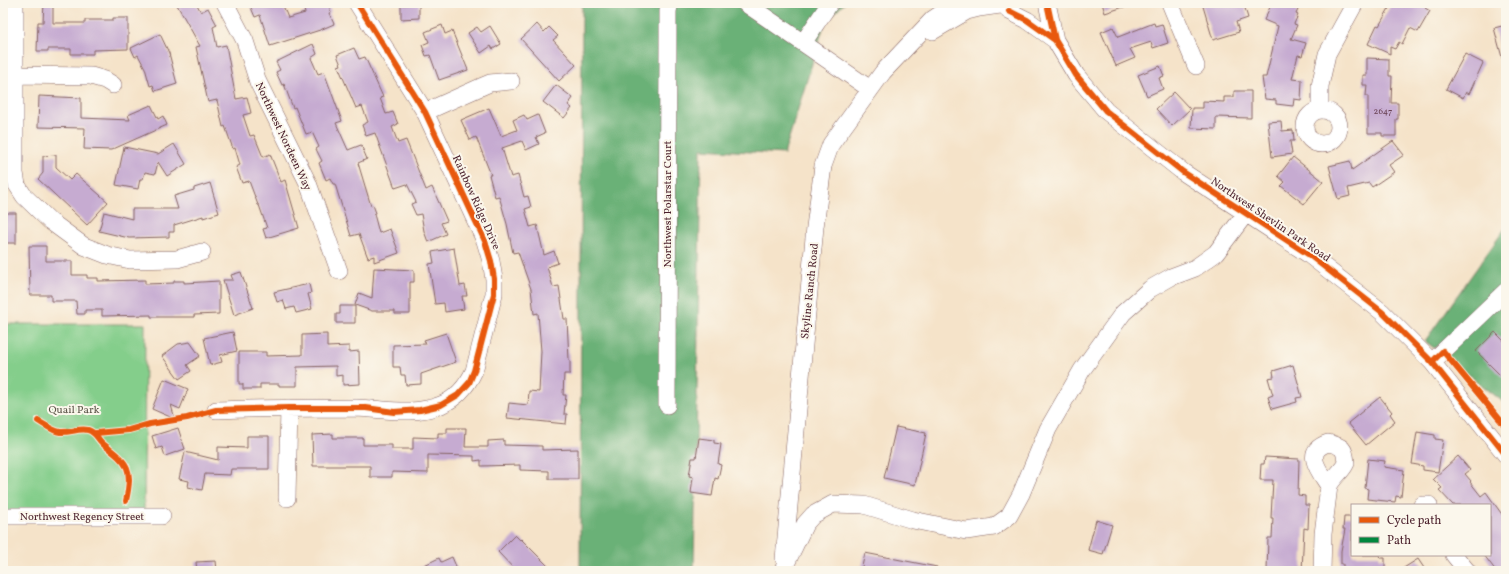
<svg xmlns="http://www.w3.org/2000/svg" width="1509" height="574" font-family="Vollkorn,serif">
<rect width="100%" height="100%" fill="#fbf7ec"/>
<filter id="ink" filterUnits="userSpaceOnUse"><feTurbulence type="fractalNoise" baseFrequency=".025" numOctaves="2"/><feDisplacementMap in="SourceGraphic" scale="8" xChannelSelector="R" yChannelSelector="G"/><feConvolveMatrix kernelMatrix="1 2 1 2 8 2 1 2 1" color-interpolation-filters="sRGB"/></filter>
<filter id="wash" filterUnits="userSpaceOnUse"><feTurbulence type="fractalNoise" baseFrequency=".012" numOctaves="4" result="noise"/><feDisplacementMap in="SourceGraphic" scale="16" xChannelSelector="R" yChannelSelector="G"/><feGaussianBlur stdDeviation="0.9" result="paint"/><feColorMatrix in="noise" values="0 0 0 0 0 0 0 0 0 0 0 0 0 0 0 0 0 1.4 0 .05"/><feComposite in="paint" operator="in"/></filter>
<g filter="url(#wash)">
<rect width="100%" height="100%" fill="#f5e3c9"/>
<path fill="#84ce8b" stroke="#67765b" d="M3,324H145L144,514H3Z"/>
<path fill="#6bb177" stroke="#5a6851" d="M582,3H845L825,22L784,154L701,149L694,571H580Z
M1506,227V404L1425,341Z"/>
<g id="blocks">
<path fill="#c6abd1" d="M44,3H53V23H85V20H113V18H128V49L93,50V54H71V49H48V51H37L38,22H43Z
M176,3H196L201,12L208,8L217,25L213,27L217,47L226,45L236,99L247,97L251,113L243,115L250,136L254,135L263,157L270,154L281,182L285,180L299,228L266,238L263,229L267,228L259,205H258L249,181L242,183L236,167L240,165L235,148L233,149L225,126L223,127L217,100L208,102L196,47L200,46Z
M249,3H282L288,18L305,13L304,10L312,6L311,3H328L331,12L329,13L334,24L320,30L270,46L260,15L255,17Z
M1102,3H1130V5L1105,13Z
M1202,3H1238L1239,7L1244,5L1248,18L1236,22L1239,32L1213,40Z
M1272,3H1301L1296,14L1298,15L1294,24L1297,25L1291,39L1306,43L1302,56L1298,55L1292,79L1302,80L1301,100L1294,99L1293,106L1276,104V100L1265,99L1262,77H1266L1278,26L1264,20Z
M1392,3H1428L1425,8L1430,11L1418,32L1410,28L1402,44L1399,42L1395,49L1390,47V54L1368,44L1377,25L1379,26Z
M419,4V18L401,19V5Z
M1154,23L1155,26L1162,24L1168,43L1153,48L1151,42L1130,49L1135,58L1116,66L1101,32L1113,27L1118,37Z
M537,24L544,32L549,27L558,36L553,40L576,65L559,81L521,39Z
M442,25L445,34L452,31L468,70L439,80L430,55L426,56L422,45L429,42L425,32Z
M1506,25V60L1503,61L1494,28Z
M490,26L501,44L493,49L491,46L481,53L468,33L477,27L481,32Z
M160,34L169,53L177,84L155,91L153,85L150,86L145,68L138,55L135,57L131,48Z
M313,44L317,54L311,58L318,74L324,72L342,121L336,123L348,150L361,145L367,159L358,163L371,206L373,205L376,213L374,214L379,233L390,229L399,253L374,262V256L368,258L359,234L351,236L335,184H333L330,178L326,180L319,163L322,161L316,149L319,147L312,132L306,134L295,107L293,108L284,84L282,85L276,72L280,70L276,62Z
M354,48L359,59L365,57L383,97L380,98L386,114L393,112L398,124L392,127L398,143L406,140L426,190L432,187L447,221L441,223L446,234L428,242L424,231L421,214L416,215L411,204L416,202L407,184L395,188L375,133L366,136L362,125L368,122L362,106L356,108L338,66L341,65L337,55Z
M1465,54L1483,63L1469,94L1466,92L1463,98L1446,89Z
M1367,58L1389,59V76H1392L1391,103H1398V119H1396V136H1382V133H1368V96H1366L1367,85H1363V75H1367Z
M1160,66L1164,76L1159,78L1163,89L1147,96L1138,75Z
M556,85L573,98L568,105L572,108L564,118L543,102Z
M1234,91H1251V118L1216,117V129L1191,128L1192,108H1203V101L1224,102V97H1234Z
M1174,92L1190,109L1172,126L1156,109Z
M39,96L81,98V118L130,120L128,115L151,105L158,119L163,116L167,125L111,150L84,149L85,128L38,127Z
M489,108L501,136L517,130L513,120L524,115L527,120L538,115L545,133L536,137L539,144L526,150L522,141L502,148L511,177L518,175L524,197L528,196L531,207L525,209L530,227L537,225L544,255L554,251L558,263L547,267L553,287L559,286L564,319H567L569,360H570V374H564L563,395H566L564,414H567L566,424L507,418L509,403L528,405L529,391L539,392L541,351L538,313L534,314L531,289L518,252L513,253L507,224L499,196L495,197L489,175H491L476,137L470,140L461,120Z
M1281,121L1282,131L1293,130L1294,141H1290L1292,154L1272,157L1268,122Z
M1393,141L1404,155L1389,165L1394,172L1372,187L1369,183L1348,188L1350,196L1338,199L1329,166L1350,161L1352,170Z
M174,144L186,164L167,176L158,162L155,174L145,172L143,179H140L138,189L116,185L124,147L158,154Z
M56,155V167L70,180L76,174L108,202L87,225L38,179L43,173V156Z
M1293,157L1323,181L1304,204L1281,186L1285,182L1278,176Z
M210,183L219,213L203,218V216L174,225V232H169V237L129,238L99,231L104,212L132,219V209H178L174,196L194,190V188Z
M3,213H16V243H3Z
M29,246H46V261H72V275H87V278H98V281L145,280V284L174,283V281H184V283L219,281V314L194,315V317H151V315L102,316V310H85V314H77L76,301H51V295H30Z
M454,248L460,286L465,285L467,296H462L464,309L445,312L444,303L435,304L429,264L434,263L432,252Z
M374,268L414,270V282H410V314H395V311H372L355,305L359,293L372,298Z
M241,272L253,308L234,315L223,280H233L231,275Z
M309,284L311,293L308,294L312,309L296,313L294,307L286,309L283,300L277,302L274,292Z
M340,306H355V323H336V314H340Z
M233,332L237,351L220,355L222,362L210,365L204,338Z
M1495,332L1506,343V381L1476,351Z
M446,333L456,362L421,374V384L406,385L405,375H401L400,367H393V345L426,344L424,340Z
M327,334V347L349,346V352L359,351L360,384L343,385V375L336,376V366L297,367V386H279V384H260V389H243V384H239V352H266V356L302,355V335Z
M190,342L200,356L187,365L191,371L179,379L162,356L178,344Z
M1293,365L1302,397L1296,398L1297,402L1272,409L1268,397L1273,395L1268,378L1274,377L1273,371Z
M164,379L188,389L180,409L171,405L175,419L152,409Z
M1380,397L1392,412L1390,414L1395,421L1366,445L1348,423Z
M896,427L926,433L915,485L884,478Z
M178,428L185,449L165,456L162,447L156,449L152,436Z
M447,428H466L465,447H488V441L504,440V445L542,446V450L578,449V479H549V471L520,470V465L481,466V460L474,461V456L428,455V473L392,472V477H370V466H313L312,435L333,434V438H363V445H392V449H413V437L438,438V433H447Z
M1417,432L1435,435V439L1443,440L1438,472L1423,470V466L1412,464Z
M247,436H269V469H231L230,475L205,474L202,490L188,487L189,481L179,479L185,452L218,460V447L247,448Z
M699,438L714,440V443L721,444L718,464L721,465L718,479L715,478L712,496L691,493L693,477L689,476L692,458H696Z
M1458,456L1470,470L1465,474L1471,481L1470,482L1481,496L1486,492L1506,520V571H1496L1484,555H1490V505H1453L1439,490L1442,488L1433,479Z
M1265,457L1299,459L1298,495L1305,496V505H1309L1308,529L1304,528L1302,571H1267L1268,538H1272L1273,518H1271L1273,480H1260L1261,464H1264Z
M1368,459L1385,461L1384,467L1404,470L1401,497L1396,496L1395,502L1367,499L1368,489L1365,488Z
M1344,517H1352V555H1379L1380,558H1385V571H1343V564H1341V551L1345,529H1343Z
M1096,520L1112,525L1103,554L1088,550Z
M515,535L520,540L521,539L548,566L543,571H516L498,552Z
M865,553L937,567L936,571H861Z
M452,557L458,571H412L439,558L441,562Z
M1418,559L1426,571H1399Z
M216,561L217,571H197L196,562Z"/>
</g>
</g>
<g filter="url(#ink)">
<use href="#blocks" fill-opacity="0" stroke="#866462" stroke-width="1"/>
<g fill="none" stroke-linecap="round" stroke-linejoin="round">
<defs>
<path id="minor" d="M15,3V173L17,185L24,196L50,221L84,246L107,255L130,260L177,259L202,252
M225,3L245,41L258,82L308,183L339,271
M745,3L870,89
M1047,3L1055,40L1076,75L1106,111L1183,172L1308,254L1382,312L1432,362L1506,455
M1170,3L1196,66
M1009,11L1027,20L1055,40
M933,31L967,11L979,8L1000,5
M803,43L830,3
M15,75L91,76L105,80L113,85
M1320,109V86L1327,54L1355,3
M1305 127a17 17 0 1 1 34 0a17 17 0 1 1-34 0Z
M425,112L483,86L490,83L511,81
M1432,362L1506,291
M667,405L668,31V11L670,3
M216,410C263,408 309,408 356,408C385,409 413,416 441,405C457,398 467,386 474,371L494,294V279L491,261L485,241L425,112L357,3
M287,498L289,408
M1422,505H1429
M3,516H162
M1454,555L1467,571
M784,559L815,227L823,166L831,144L883,72L933,19L957,3
M783,570L805,524L813,515L833,504L864,505L913,520L966,531L994,527L1009,516L1021,494L1048,429L1082,370L1123,313L1150,289L1171,277L1195,268L1216,253L1246,213
M1322,571L1323,534L1329,486C1333,477 1342,472 1346,463C1345,448 1342,446 1328,443C1302,452 1320,472 1329,486"/>
</defs>
<use href="#minor" stroke="#866462" stroke-width="18"/>
<use href="#minor" stroke="#fff" stroke-width="17"/>
<path stroke="#00873e" stroke-width="5" stroke-dasharray="10 5" stroke-linecap="butt" d="M3,426L4,427"/>
<defs>
<path id="cycleway" d="M1047,3L1055,40L1076,75L1106,111L1183,172L1308,254L1382,312L1432,362L1506,455
M1009,11L1027,20L1055,40
M1432,362L1443,351L1506,427
M38,421C45,425 53,431 60,432C70,433 78,428 88,430C96,432 97,439 103,444C129,464 133,468 126,501
M96,433L129,430L150,424L187,418L216,410L289,408H366L394,412L420,410L441,405L458,395L469,383L474,371L494,294V279L491,261L485,241L425,112L357,3"/>
</defs>
<use href="#cycleway" stroke="#fbf7ec" stroke-width="8"/>
<use href="#cycleway" stroke="#e8590c" stroke-width="6"/>
</g>
</g>
<g text-anchor="middle" stroke-width="4" stroke-linejoin="round" paint-order="stroke">
<g font-size="9" fill="#694254">
<text x="1383" y="114">2647</text>
</g>
<g font-size="11" fill="#4a1f2b" stroke="#fbf7ec">
<text transform="translate(284 136) rotate(65)" y="4">Northwest Nordeen Way</text>
<text transform="translate(477 202) rotate(66)" y="4">Rainbow Ridge Drive</text>
<text transform="translate(667 204) rotate(-90)" y="4">Northwest Polarstar Court</text>
<text transform="translate(1271 219) rotate(34)" y="4">Northwest Shevlin Park Road</text>
<text transform="translate(809 291) rotate(-84)" y="4">Skyline Ranch Road</text>
<text x="82" y="520">Northwest Regency Street</text>
</g>
<g font-size="11" fill="#5b5448" stroke="#fbf7ec">
<text x="74" y="413">Quail Park</text>
</g>
</g>
<rect width="1509" height="574" fill="none" stroke="#fbf7ec" stroke-width="16"/>
<rect x="1351" y="504" width="140" height="52" fill="#fbf7ec" stroke="#b4a19f"/>
<rect x="1359" y="517" width="20" height="6" fill="#e8590c" stroke="#b4a19f"/>
<text x="1387" y="524" font-size="12" fill="#4a1f2b">Cycle path</text>
<rect x="1359" y="537" width="20" height="6" fill="#00873e" stroke="#b4a19f"/>
<text x="1387" y="544" font-size="12" fill="#4a1f2b">Path</text>
</svg>
